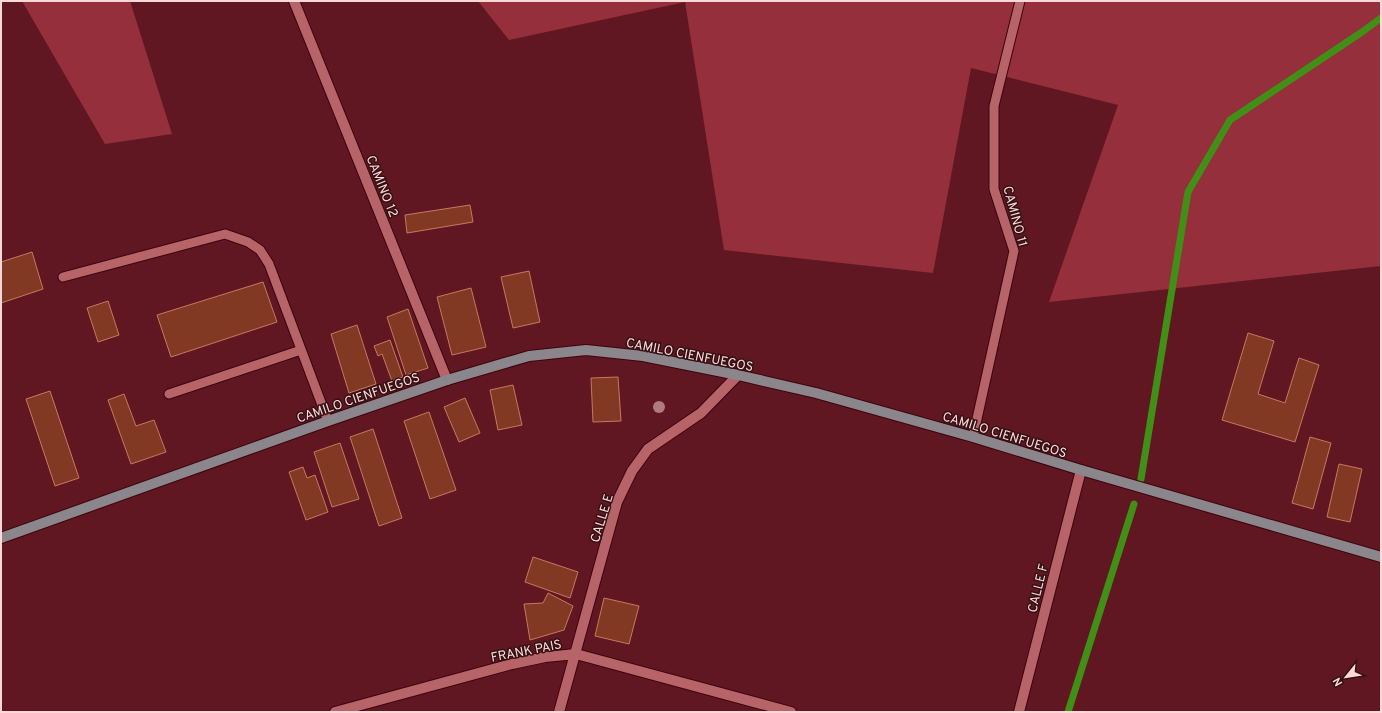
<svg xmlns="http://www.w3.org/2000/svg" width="1382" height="713" font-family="Overpass,sans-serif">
<rect width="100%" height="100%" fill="#611721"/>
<path fill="#942f3b" d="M22,1H130L172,134L105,144Z
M478,1H1381V266L1049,302L1118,105L971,68L933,273L724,250L685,2L509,40Z"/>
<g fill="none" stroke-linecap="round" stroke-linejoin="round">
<path stroke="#428f17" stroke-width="7" d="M1141,479L1188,192L1230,120L1362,32L1381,18
M1068,712L1134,504"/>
</g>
<path fill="#823923" stroke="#c77861" d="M470,205L473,222L407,233L405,215Z
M32,252L43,289L1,303V262Z
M529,271L540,322L513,328L501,277Z
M263,282L277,322L171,357L157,315Z
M471,288L486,347L452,355L437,297Z
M108,301L119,335L98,342L87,308Z
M408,309L428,368L406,375L387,317Z
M357,325L376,384L349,393L331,334Z
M1248,333L1274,341L1258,394L1285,403L1299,358L1319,365L1295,442L1222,420Z
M390,340L403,377L392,381L382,354L378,356L374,346Z
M618,377L621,421L593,422L591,378Z
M513,385L522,425L498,430L490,390Z
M50,391L79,478L55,486L26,399Z
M124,394L136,426L154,420L166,452L131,464L108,400Z
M465,398L480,433L459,442L444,407Z
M429,412L456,490L430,499L404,421Z
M373,429L402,518L379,526L350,437Z
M1310,437L1331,443L1313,509L1292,503Z
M340,443L359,499L332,507L314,452Z
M1339,464L1362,469L1350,522L1327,517Z
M303,467L307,478L315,475L328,512L306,520L289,472Z
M533,557L578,572L570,598L525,582Z
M548,593L573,606L564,630L530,640L524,604L543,603Z
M604,598L639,606L629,644L595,636Z"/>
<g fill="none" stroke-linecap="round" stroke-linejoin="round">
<defs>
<path id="lane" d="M63,277L225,234L248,242L260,250L269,264L328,421
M169,394L301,350
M973,437L1014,251L994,189V106L1020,1"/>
<path id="street" d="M294,1L447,380
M335,712L512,664L545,657L576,654L791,712
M559,712L617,502L632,471L648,449L701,413L738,375
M1019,712L1081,470"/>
<path id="secondary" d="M1,538L328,421L447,380L529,356L586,350L643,356L738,375L816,393L973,437L1081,470L1381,557"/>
</defs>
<use href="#lane" stroke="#3c040e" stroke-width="11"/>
<use href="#street" stroke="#3c040e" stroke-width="12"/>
<use href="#secondary" stroke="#3c040e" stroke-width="12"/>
<use href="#lane" stroke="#b76469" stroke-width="9"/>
<use href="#street" stroke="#b76469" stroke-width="10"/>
<use href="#secondary" stroke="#8b868b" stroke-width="10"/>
</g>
<circle fill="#af7b80" cx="659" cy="407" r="6"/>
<g text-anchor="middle" stroke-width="3" stroke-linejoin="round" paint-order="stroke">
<g font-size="13" fill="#fed8d8" stroke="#321214">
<text transform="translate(383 186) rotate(68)" y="5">CAMINO 12</text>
<text transform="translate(1016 216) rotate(75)" y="5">CAMINO 11</text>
<text transform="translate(690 354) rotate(11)" y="5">CAMILO CIENFUEGOS</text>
<text transform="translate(358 397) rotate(-19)" y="5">CAMILO CIENFUEGOS</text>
<text transform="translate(1005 434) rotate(17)" y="5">CAMILO CIENFUEGOS</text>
<text transform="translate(601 518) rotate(-73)" y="5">CALLE E</text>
<text transform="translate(1037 588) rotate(-76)" y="5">CALLE F</text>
<text transform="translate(526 650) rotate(-11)" y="5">FRANK PAIS</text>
</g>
</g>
<rect width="1382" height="713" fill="none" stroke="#fed8d8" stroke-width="4"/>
<g transform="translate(1346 677) rotate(240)" stroke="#321214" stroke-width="3" paint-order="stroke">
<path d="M0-3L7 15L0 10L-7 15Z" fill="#fed8d8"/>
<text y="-6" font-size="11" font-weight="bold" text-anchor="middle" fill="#fed8d8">N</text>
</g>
</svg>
